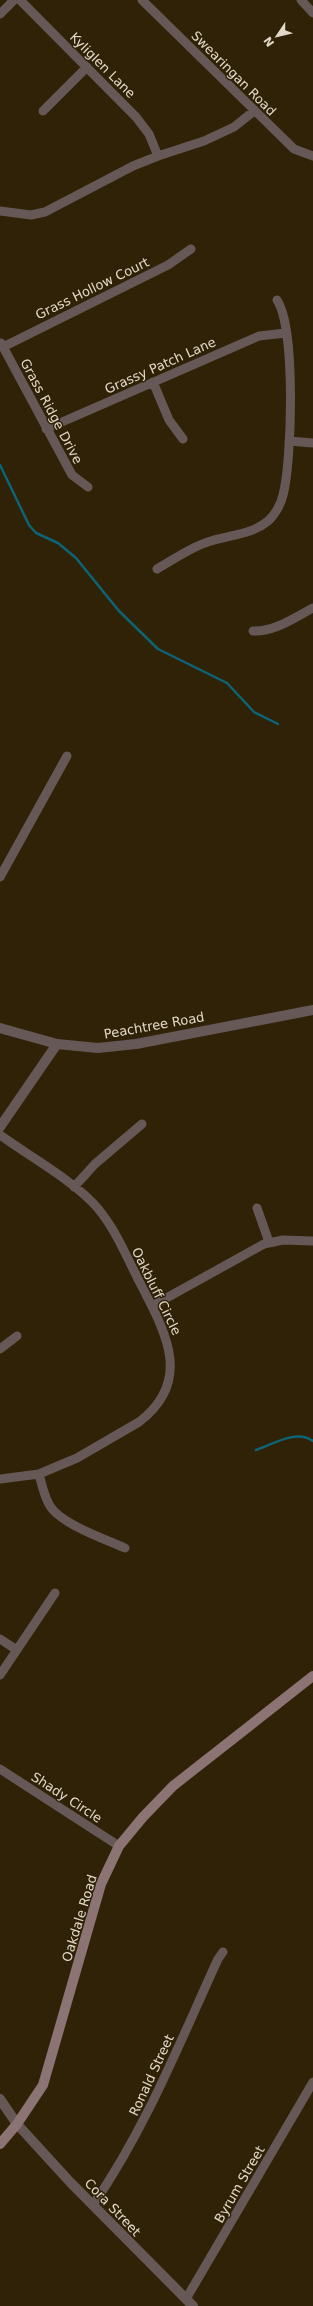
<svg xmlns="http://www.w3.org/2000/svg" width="313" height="2306" font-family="'DejaVu Sans',sans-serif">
<rect width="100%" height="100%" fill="#302207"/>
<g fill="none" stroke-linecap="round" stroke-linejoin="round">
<path stroke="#0c6476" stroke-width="2.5" d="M0,465L29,525L36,533L58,543L76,558L119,611L158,649L227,683L254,712L278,724
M256,1450C274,1444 296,1429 313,1441"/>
<path stroke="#675858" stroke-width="9" d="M20,0L136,117L149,134L158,156
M142,0L294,149L313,156
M301,0L313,13
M0,14L14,0
M43,111L87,67
M0,211L31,215L45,212L133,166L158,156L204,141L234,127L254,111
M1,343L72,475L88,487
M3,347L168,265L191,249
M153,382L169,420L183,439
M46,429L259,336L286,333
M289,441L313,443
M157,569C171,561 190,548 205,543C226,535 250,536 268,521C275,515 281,504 283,495C292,461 296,328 277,300
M253,631C274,632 294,618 313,608
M0,877L67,756
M0,1135C29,1156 69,1178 93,1203C112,1223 123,1249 135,1273C160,1324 198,1377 139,1422L77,1458L39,1474L0,1479
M74,1187L95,1164L142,1124
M257,1208L269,1242
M152,1306L264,1244L283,1240L313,1241
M0,1349L17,1336
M39,1474C42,1485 44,1496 50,1506C61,1524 105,1539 125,1548
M0,1639L17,1650
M0,1675L55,1593
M0,1769L119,1846
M93,2205C146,2128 179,2044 218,1959L223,1952
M186,2299L313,2082"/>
<path stroke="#675858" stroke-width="10" d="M0,1028L57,1044L98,1048L136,1044L313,1010
M0,1127L57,1044
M0,2099L17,2124L70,2182L193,2306"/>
<path stroke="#8d7474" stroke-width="10" d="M0,2144L17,2124L43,2085L101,1884L119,1846L143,1817L173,1786L313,1676"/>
</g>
<g text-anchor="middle" stroke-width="3" stroke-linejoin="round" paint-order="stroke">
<g font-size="13" fill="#e2d9ca" stroke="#302207">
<text transform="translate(103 65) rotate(45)" y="5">Kyliglen Lane</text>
<text transform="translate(234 73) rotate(45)" y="5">Swearingan Road</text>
<text transform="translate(92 288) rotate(-26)" y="5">Grass Hollow Court</text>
<text transform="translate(160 365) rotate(-24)" y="5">Grassy Patch Lane</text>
<text transform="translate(52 411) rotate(62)" y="5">Grass Ridge Drive</text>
<text transform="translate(154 1025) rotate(-10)" y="5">Peachtree Road</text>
<text transform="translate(157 1291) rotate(64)" y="5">Oakbluff Circle</text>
<text transform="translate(67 1797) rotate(33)" y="5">Shady Circle</text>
<text transform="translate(79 1918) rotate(-73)" y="5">Oakdale Road</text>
<text transform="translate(151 2075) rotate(-65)" y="5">Ronald Street</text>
<text transform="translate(239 2184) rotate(-60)" y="5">Byrum Street</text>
<text transform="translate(113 2207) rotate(46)" y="5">Cora Street</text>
</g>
</g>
<g transform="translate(277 36) rotate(235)" stroke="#302207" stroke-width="3" paint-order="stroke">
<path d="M0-3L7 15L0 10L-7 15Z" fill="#e2d9ca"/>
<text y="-6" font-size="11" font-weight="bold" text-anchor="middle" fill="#e2d9ca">N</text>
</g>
</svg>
